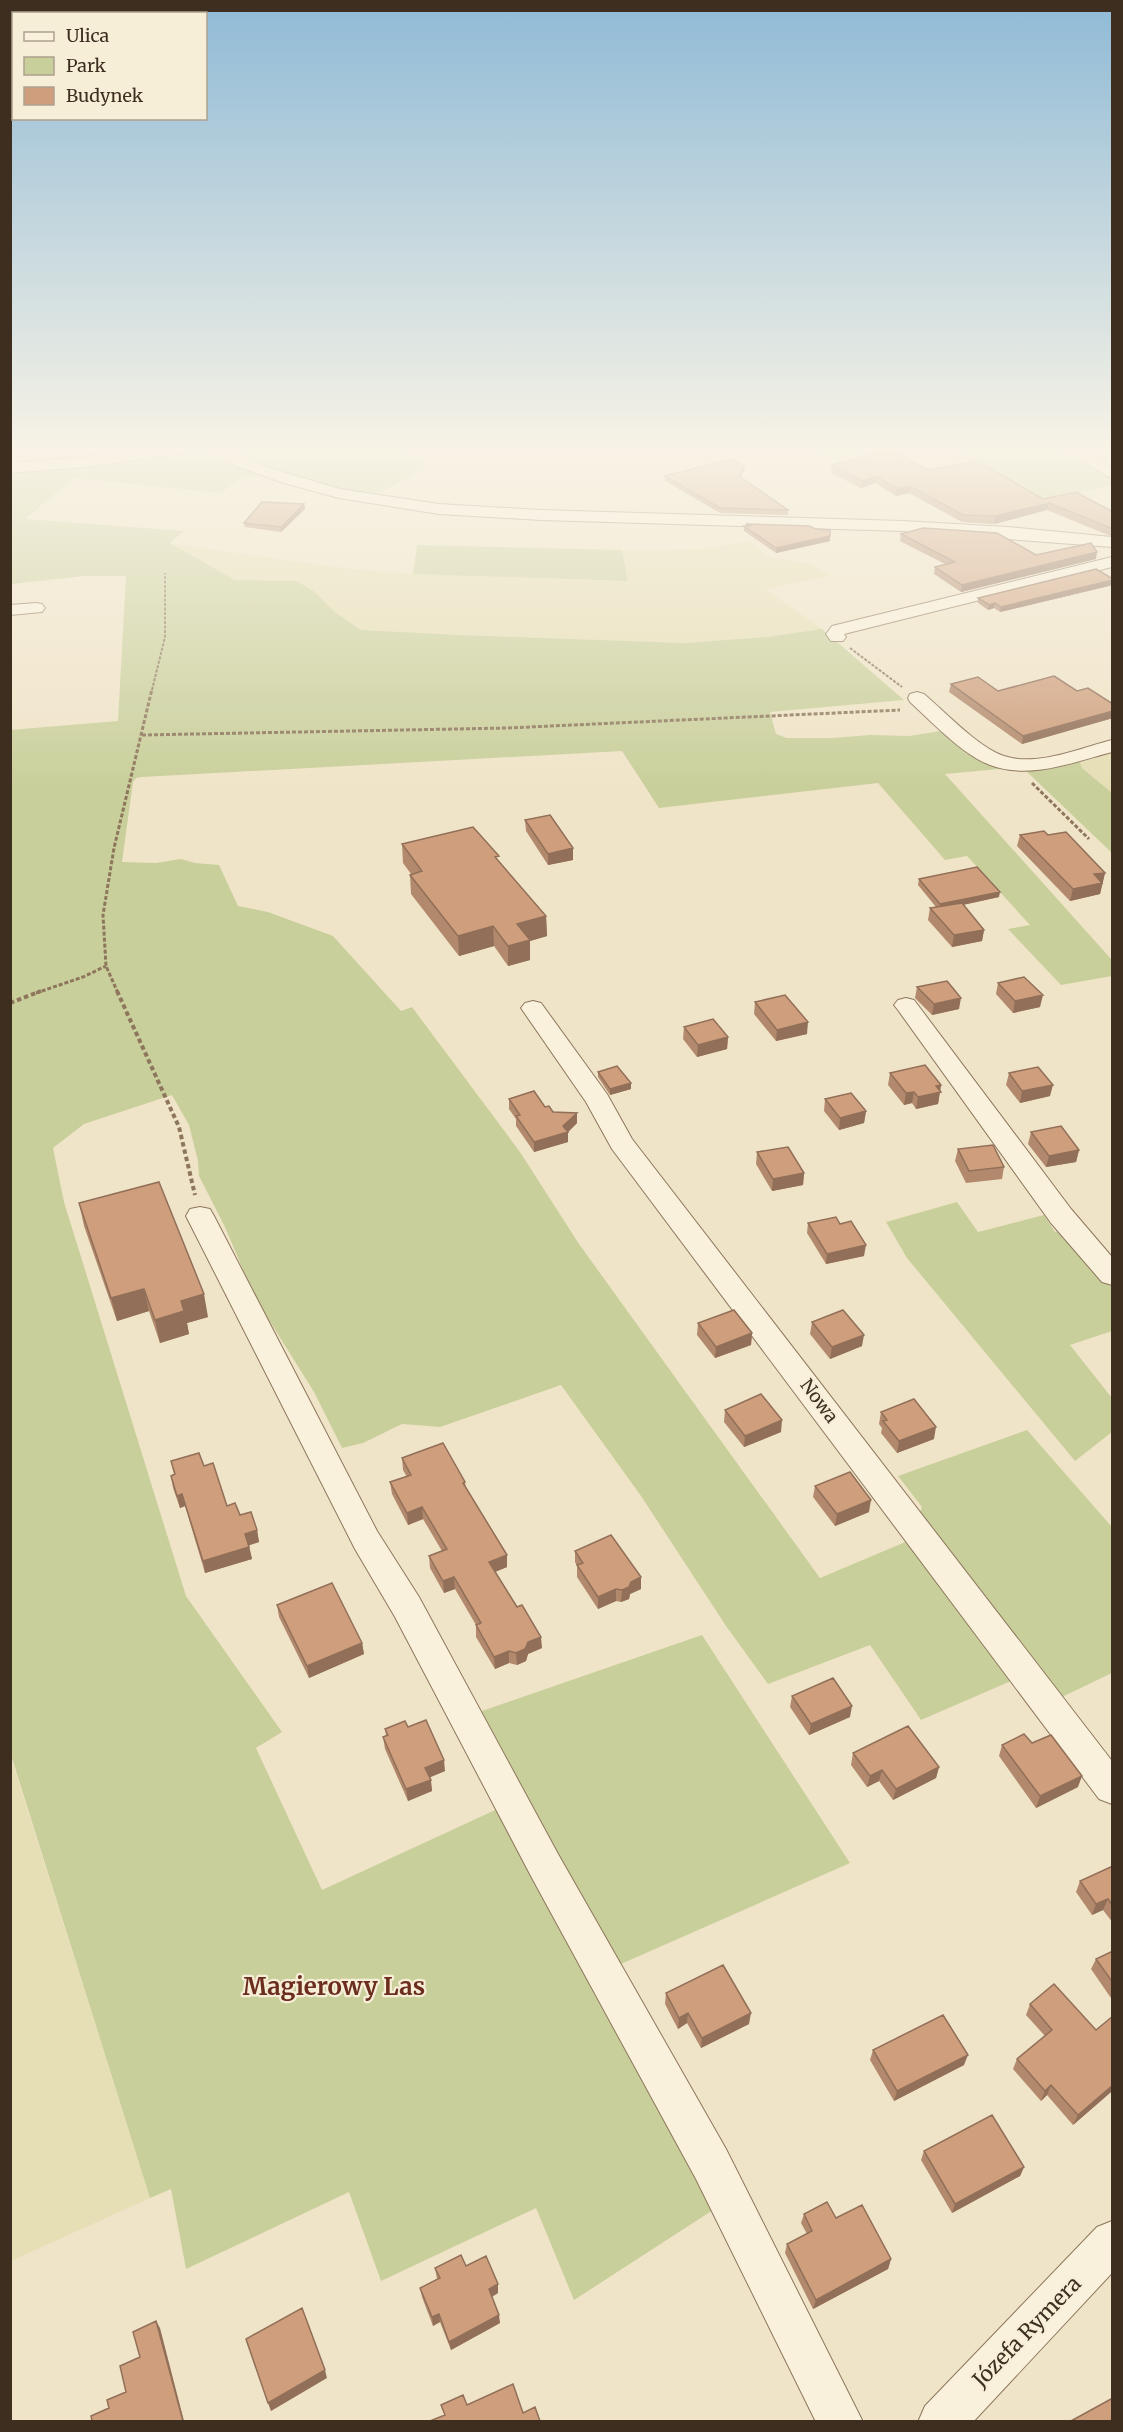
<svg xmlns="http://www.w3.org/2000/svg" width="1123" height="2432" font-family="Merriweather,serif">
<rect width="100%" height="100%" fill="#f0e4c8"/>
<path fill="#e6deb5" d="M749,541L769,557L811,564L830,576L765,589L822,629L767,637L684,643L458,635L361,630L335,612L315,592L297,581L235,580L169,543L334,567L412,574L627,581L622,550L703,549Z
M1112,752V793L1082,768L1080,762Z
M10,1755L150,2198L11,2261L10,2260Z"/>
<path fill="#c9cf9b" d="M398,447L428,466C413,474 389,490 374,493C345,498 273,468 244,456L243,448Z
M808,447H889L836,460Z
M951,447H1053L1112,478V485L1044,502Z
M179,453L206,455L263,477H241L221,493L74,478L25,519L184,531L170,543L235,580L297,581L315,592L335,612L361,630L458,635L684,643L767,637L822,629L904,700L770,712L776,734L787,738H832L870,735L909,736L941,731L1010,768L945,774L1112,960V976L1061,985L1008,929L1030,925L967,856L945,860L878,783L659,808L622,751L142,777L136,778L133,782L122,862L156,863L181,859L195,863L219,865L238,906L268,912L333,936L401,1011L412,1007L520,1152L579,1244L820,1578L910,1540L1018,1678L921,1720L870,1645L768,1684L726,1626L641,1496L561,1385L440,1427L402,1424L363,1443L342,1448L314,1392L254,1296L225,1227L199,1176L198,1161L189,1125L172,1095L84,1124L53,1148L64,1202L186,1596L282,1732L256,1748L322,1890L506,1805L713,2210L574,2300L536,2208L381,2281L349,2192L186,2269L171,2189L150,2198L11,1755L10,730L118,721L126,576H85L11,584V471Z
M417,545L622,550L628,581L413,574Z
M1094,756L1080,762L1082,768L1112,793V853L1024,769Z
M957,1202L978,1232L1044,1215L1055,1232L1067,1229L1112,1284V1331L1070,1345L1112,1398V1432L1075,1461L907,1258L886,1222Z
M1027,1430L1112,1527V1673L1062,1697L918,1517L922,1507L898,1476Z
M702,1635L850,1863L621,1964L524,1797L479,1712Z"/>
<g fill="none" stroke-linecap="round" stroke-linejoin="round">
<defs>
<path id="minor" d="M156,447H200L193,452L84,467L10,473V463L84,457Z
M208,447H226L266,467L340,489L439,504L541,510L903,521L1008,527L1112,537V547L903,531L541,520L439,514L339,498L284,483L236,466Z
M1060,447H1079L1112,467V478L1107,476Z
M1112,557V567L844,634L846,637L843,641H831L826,634L832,626Z
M36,603L42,604L45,608L42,612L10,615V605Z
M917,692L924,694C944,711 979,748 1004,756C1037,767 1080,748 1112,740V752C1074,762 1030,780 990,765C963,755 932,722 910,702L908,698L910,694Z
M906,998L914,1000L1071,1209L1112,1257V1285L1102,1282L1051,1223L898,1010L894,1005L898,1000Z
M533,1001L541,1003L607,1094L632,1139L1112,1761V1804L1099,1799L612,1149L586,1102L521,1008L525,1003Z
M200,1207L210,1209L214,1216L377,1531L419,1597L558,1854L726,2149L863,2422H816L696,2179L532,1878L395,1617L355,1549L186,1216L190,1209Z
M1112,2221V2273L973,2422H918L925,2406L1097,2227Z"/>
</defs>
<use href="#minor" stroke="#8d765c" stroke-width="2"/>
<path stroke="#8d765c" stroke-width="2" stroke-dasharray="3 1.5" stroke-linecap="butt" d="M850,648L902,687
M152,690L165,637V573"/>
<path stroke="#8d765c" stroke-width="3" stroke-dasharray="4 2" stroke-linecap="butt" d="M142,735L507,728L900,710
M1032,783L1089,839
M36,993L83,977L106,966
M118,993L106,966L103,915L114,848L152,689"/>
<path stroke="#8d765c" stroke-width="4" stroke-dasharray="4.5 3" stroke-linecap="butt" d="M117,991L179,1127L195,1195
M10,1003L41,991"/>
<use href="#minor" fill="#faf1dc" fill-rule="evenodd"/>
</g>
<path fill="#b2896c" d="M832,465L928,470L1043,499L1113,512V537L1047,510L994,524L962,522L909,493L896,496L875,483L861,488L831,473Z
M744,471L740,477L788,510V515L720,513L665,481V476Z
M304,504L305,509L281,532L245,527L244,523Z
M746,524L815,529L830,536V541L776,553L744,531V526H746Z
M901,534L1036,555L1096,559L961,592L934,574L935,567L945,564L900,541Z
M1113,579V585L1000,612L994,608L988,610L978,603V598Z
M951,684L998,691H1077L1113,704V718L1022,744L949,692Z
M525,820L573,848V860L548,865L526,831Z
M1020,835H1048L1105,873L1100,894L1070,901L1017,846Z
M402,844L499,861L546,916L547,936L530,941V960L508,966L494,946L459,956L411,894L410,875L411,874L403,863Z
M919,879L999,897L963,905L984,930L982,941L952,947L928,920L930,908L936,907L918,885Z
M998,983L1040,1007L1013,1013L996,994Z
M917,987L959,1009L932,1015L915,998Z
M755,1002L807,1034L776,1041L754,1014Z
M684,1027L728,1037L727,1049L697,1057L683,1039Z
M598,1072L631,1089L610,1095L598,1077Z
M890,1073L941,1085L938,1104L916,1109L912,1103L904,1105L888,1085Z
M1009,1073L1050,1096L1020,1103L1006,1085Z
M509,1099L545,1107L577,1123L568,1132V1142L534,1152L516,1126V1119L509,1109Z
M825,1099L866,1111L864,1123L839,1130L824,1111Z
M1031,1132L1079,1150L1076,1162L1046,1167L1028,1144Z
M958,1149L1004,1167L1002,1179L966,1183L955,1161Z
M757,1152L804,1173L803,1185L772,1191L756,1164Z
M79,1203L208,1317L187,1323L189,1334L160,1343L149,1311L117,1321L84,1226Z
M808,1223L840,1224L864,1256L826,1264L807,1233Z
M812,1322L862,1346L830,1359L810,1334Z
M698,1323L752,1333L751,1345L715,1358L697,1335Z
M725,1410L781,1432L744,1447L724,1422Z
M881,1412L934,1439L897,1453L881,1433L882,1428L879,1424Z
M402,1458L465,1482L466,1488L507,1555V1567L495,1572L542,1648L528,1654L526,1661L517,1665L509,1663L495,1669L476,1637V1625L455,1589L444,1593L430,1568L429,1556L442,1551L423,1519L408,1525L392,1494L390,1482L407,1477L403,1470Z
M171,1461L204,1466L227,1506L257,1530L259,1542L249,1545L252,1559L205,1573L185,1506L180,1508L173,1488L171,1476L174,1474Z
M815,1486L869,1512L835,1526L813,1497Z
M575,1551L641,1589L630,1594L629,1599L621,1602L616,1601L598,1609L577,1577V1566L575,1562Z
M277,1605L362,1643L364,1654L309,1678L279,1617Z
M792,1696L850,1717L809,1735L790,1707Z
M408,1727L445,1771L430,1777L432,1791L408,1801L385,1749L383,1737L386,1736L385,1729Z
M1032,1743L1078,1787L1036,1808L999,1756L1002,1745Z
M853,1753L939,1767L936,1778L893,1800L879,1781L867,1787L851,1765Z
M1113,1866V1923L1103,1910L1092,1915L1076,1892L1080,1881Z
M1113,1951V2001L1091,1969L1096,1959Z
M666,1993L749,2024L701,2048L687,2023L678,2029L665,2004Z
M1030,2004L1096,2030L1113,2016V2093L1111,2092L1073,2125L1047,2095L1041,2101L1013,2069L1017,2059L1045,2036L1026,2015Z
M873,2050L964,2065L894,2101L870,2060Z
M924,2151L1024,2167L1020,2176L952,2213L921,2160Z
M804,2214L836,2218L891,2259L888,2269L813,2309L785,2253L787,2244L807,2234L801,2223Z
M466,2266L498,2284V2293L492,2297L500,2323L451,2350L440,2322L433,2326L422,2297L420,2288L437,2279L435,2268Z"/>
<path fill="#916f58" d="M116,447H136L117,450Z
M745,466L744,471L738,480L739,476Z
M876,476L875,483L861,488L862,481Z
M910,486L909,493L896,496L897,488Z
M1049,503L1047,510L994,524L995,516Z
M304,504L305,509L281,532V527Z
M830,536V541L776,553V548Z
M1097,552L1096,559L961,592L962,585Z
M1113,580V585L1000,612L1001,607Z
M995,603L994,608L988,610L989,605Z
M1113,711V718L1022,744L1023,736Z
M573,848V860L548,865V854Z
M1105,873L1100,894L1070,901L1073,889L1094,874Z
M1000,892L999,897L939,910L940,904Z
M546,916L547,936L530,941V960L508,966V946L517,924Z
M493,926L494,946L459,956L458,936Z
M984,930L982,941L952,947L954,935Z
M1043,995L1040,1007L1013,1013L1015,1001Z
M961,998L959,1009L932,1015L934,1004Z
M808,1022L807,1034L776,1041L777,1030Z
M728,1037L727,1049L697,1057L698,1045Z
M631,1083V1089L610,1095V1089Z
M941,1085L938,1104L916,1109L918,1097L936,1086Z
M1053,1085L1050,1096L1020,1103L1022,1091Z
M914,1092L912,1103L904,1105L906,1093Z
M866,1111L864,1123L839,1130L840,1118Z
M577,1113V1123L568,1132V1142L534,1152V1142L563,1126Z
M1079,1150L1076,1162L1046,1167L1049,1156Z
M804,1173L803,1185L772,1191L773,1179Z
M866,1245L864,1256L826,1264L827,1254Z
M144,1289L149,1311L117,1321L111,1298Z
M204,1294L208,1317L187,1323L189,1334L160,1343L155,1320L181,1301Z
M752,1333L751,1345L715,1358L716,1347Z
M864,1335L862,1346L830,1359L832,1347Z
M782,1420L781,1432L744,1447L745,1436Z
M936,1427L934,1439L897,1453L899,1441Z
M182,1494L185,1506L180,1508L177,1496Z
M871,1500L869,1512L835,1526L837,1514Z
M422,1507L423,1519L408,1525L407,1513Z
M257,1530L259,1542L247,1546L245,1534Z
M249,1547L252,1559L205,1573L203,1561Z
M507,1555V1567L490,1574L489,1562Z
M454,1577L455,1589L444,1593L443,1581Z
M641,1577V1589L630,1594L629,1599L621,1602L622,1590L631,1582Z
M616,1589V1601L598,1609V1597Z
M541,1637L542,1648L528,1654L526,1661L517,1665L516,1653L528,1642Z
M362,1643L364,1654L309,1678L307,1666Z
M509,1651V1663L495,1669L494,1657Z
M852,1706L850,1717L809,1735L811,1724Z
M444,1760L445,1771L426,1779L425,1768Z
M939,1767L936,1778L893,1800L896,1789Z
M882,1770L879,1781L867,1787L870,1776Z
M1082,1776L1078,1787L1036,1808L1040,1796Z
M431,1780L432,1791L408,1801L406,1789Z
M1108,1899L1103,1910L1092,1915L1096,1904Z
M688,2013L687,2023L678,2029L679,2018Z
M751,2013L749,2024L701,2048L702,2038Z
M968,2055L964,2065L894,2101L897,2091Z
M1051,2085L1047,2095L1041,2101L1045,2091Z
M1113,2085V2089L1111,2092L1073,2125L1078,2115Z
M1024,2167L1020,2176L952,2213L955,2204Z
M891,2259L888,2269L813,2309L816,2300Z
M498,2284V2293L489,2298V2289Z
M439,2314L440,2322L433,2326L432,2317Z
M499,2315L500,2323L451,2350L449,2342Z
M156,2321L160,2328L184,2421H183Z
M325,2370L327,2378L271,2411L268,2403Z"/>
<path fill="#cf9f7d" stroke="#916f58" stroke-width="1.5" d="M890,450L928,470L977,461L1043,499L1076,492L1113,512V529L1049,503L995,516L963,515L910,486L897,488L876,476L862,481L832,465Z
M731,459L745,466L739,476L788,510L720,508L665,476Z
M262,502L304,504L281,527L244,523Z
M746,524L810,526L815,529L830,530V536L776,548L744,526H751Z
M923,528L997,533L1036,555L1091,543L1097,552L962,585L935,567L955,562L901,534Z
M1096,569L1113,579V580L1001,607L995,603L989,605L978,598Z
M1054,676L1077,691L1088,688L1113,704V711L1023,736L951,684L978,677L998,691Z
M550,815L573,848L548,854L525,820Z
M473,827L499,856L495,857L546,916L517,924L530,940L508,946L493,926L458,936L410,875L422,871L402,844Z
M1044,831L1048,835L1066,832L1105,873L1094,874L1102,883L1073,889L1020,835Z
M977,867L1000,892L940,904L919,879Z
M962,903L984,930L954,935L930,908Z
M1024,977L1043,995L1015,1001L998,983Z
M947,981L961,998L934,1004L917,987Z
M785,995L808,1022L777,1030L755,1002Z
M713,1019L728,1037L698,1045L684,1027Z
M925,1065L941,1085L936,1086L941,1092L918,1097L914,1092L906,1093L890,1073Z
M617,1066L631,1083L610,1089L598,1072Z
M1038,1067L1053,1085L1022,1091L1009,1073Z
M534,1091L545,1107L549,1106L553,1112L577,1113L563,1126L568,1132L534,1142L516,1116L520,1115L509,1099Z
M851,1093L866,1111L840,1118L825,1099Z
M1061,1126L1079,1150L1049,1156L1031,1132Z
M993,1145L1004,1167L969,1171L958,1149Z
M788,1147L804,1173L773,1179L757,1152Z
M159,1182L204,1294L181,1301L184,1311L155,1320L144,1289L111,1298L79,1203Z
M836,1217L840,1224L851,1221L866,1245L827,1254L808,1223Z
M734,1310L752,1333L716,1347L698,1323Z
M843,1310L864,1335L832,1347L812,1322Z
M761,1394L782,1420L745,1436L725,1410Z
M914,1399L936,1427L899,1441L883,1421L887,1420L881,1412Z
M443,1443L465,1482L463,1483L507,1555L489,1562L517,1607L522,1605L541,1637L528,1642L525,1649L516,1653L509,1651L494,1657L476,1625L481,1623L454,1577L443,1581L429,1556L447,1549L422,1507L407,1513L390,1482L411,1475L402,1458Z
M199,1453L204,1466L213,1463L227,1506L235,1503L240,1515L251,1512L257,1530L245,1534L249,1547L203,1561L182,1494L177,1496L171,1476L175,1474L171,1461Z
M850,1472L871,1500L837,1514L815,1486Z
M611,1535L641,1577L631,1582L629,1587L622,1590L616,1589L598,1597L577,1565L583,1563L575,1551Z
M332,1583L362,1643L307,1666L277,1605Z
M833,1678L852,1706L811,1724L792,1696Z
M426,1720L444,1760L425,1768L431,1780L406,1789L383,1737L388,1735L385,1729L405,1721L408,1727Z
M908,1726L939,1767L896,1789L882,1770L870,1776L853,1753Z
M1024,1734L1032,1743L1051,1735L1082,1776L1040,1796L1002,1745Z
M1113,1866V1906L1108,1899L1096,1904L1080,1881Z
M1113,1951V1983L1096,1959Z
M723,1965L751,2013L702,2038L688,2013L679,2018L666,1993Z
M1054,1984L1096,2030L1113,2016V2085L1078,2115L1051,2085L1045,2091L1017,2059L1052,2030L1030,2004Z
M943,2015L968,2055L897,2091L873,2050Z
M992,2115L1024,2167L955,2204L924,2151Z
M827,2202L836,2218L862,2205L891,2259L816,2300L787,2244L812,2231L804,2214Z
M461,2255L466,2266L486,2256L498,2284L489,2289L499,2315L449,2342L439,2314L432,2317L420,2288L440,2278L435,2268Z
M302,2308L325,2370L268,2403L246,2339Z
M156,2321L183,2421H92L91,2416L109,2408L107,2400L126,2392L120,2366L140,2357L133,2332Z
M513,2384L523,2413L535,2407L540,2421H430L445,2415L441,2405L463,2395L467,2405Z
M1111,2399L1113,2401V2421H1071Z"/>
<linearGradient id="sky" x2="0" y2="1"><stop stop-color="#8fbad6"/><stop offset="0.57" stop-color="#f8f3e6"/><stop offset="1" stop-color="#f8f3e6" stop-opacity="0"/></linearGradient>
<rect width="1123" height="788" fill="url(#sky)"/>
<g text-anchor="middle" stroke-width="4.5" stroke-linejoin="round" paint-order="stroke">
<g font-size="18" fill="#3d2e20" stroke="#f7eed8">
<text transform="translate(819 1401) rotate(53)" y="6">Nowa</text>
</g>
<g font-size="21" fill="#3d2e20" stroke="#f7eed8">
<text transform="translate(1027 2332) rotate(-46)" y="7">Józefa Rymera</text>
</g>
<g font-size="24" font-weight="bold" fill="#6b2e1e" stroke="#f7eed8">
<text x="334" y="1995">Magierowy Las</text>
</g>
</g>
<rect width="1123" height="2432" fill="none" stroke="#3d2e20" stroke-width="24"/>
<rect x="12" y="12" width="195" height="108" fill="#f7eed8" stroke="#ada18e" stroke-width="1.5"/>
<rect x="24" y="32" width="30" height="9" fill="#faf1dc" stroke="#ada18e" stroke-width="1.5"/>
<text x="66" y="42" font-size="18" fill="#3d2e20">Ulica</text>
<rect x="24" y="57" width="30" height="18" fill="#c9cf9b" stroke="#ada18e" stroke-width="1.5"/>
<text x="66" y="72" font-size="18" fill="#3d2e20">Park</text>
<rect x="24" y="87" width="30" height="18" fill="#cf9f7d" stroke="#ada18e" stroke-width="1.5"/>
<text x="66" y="102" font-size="18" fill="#3d2e20">Budynek</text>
</svg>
